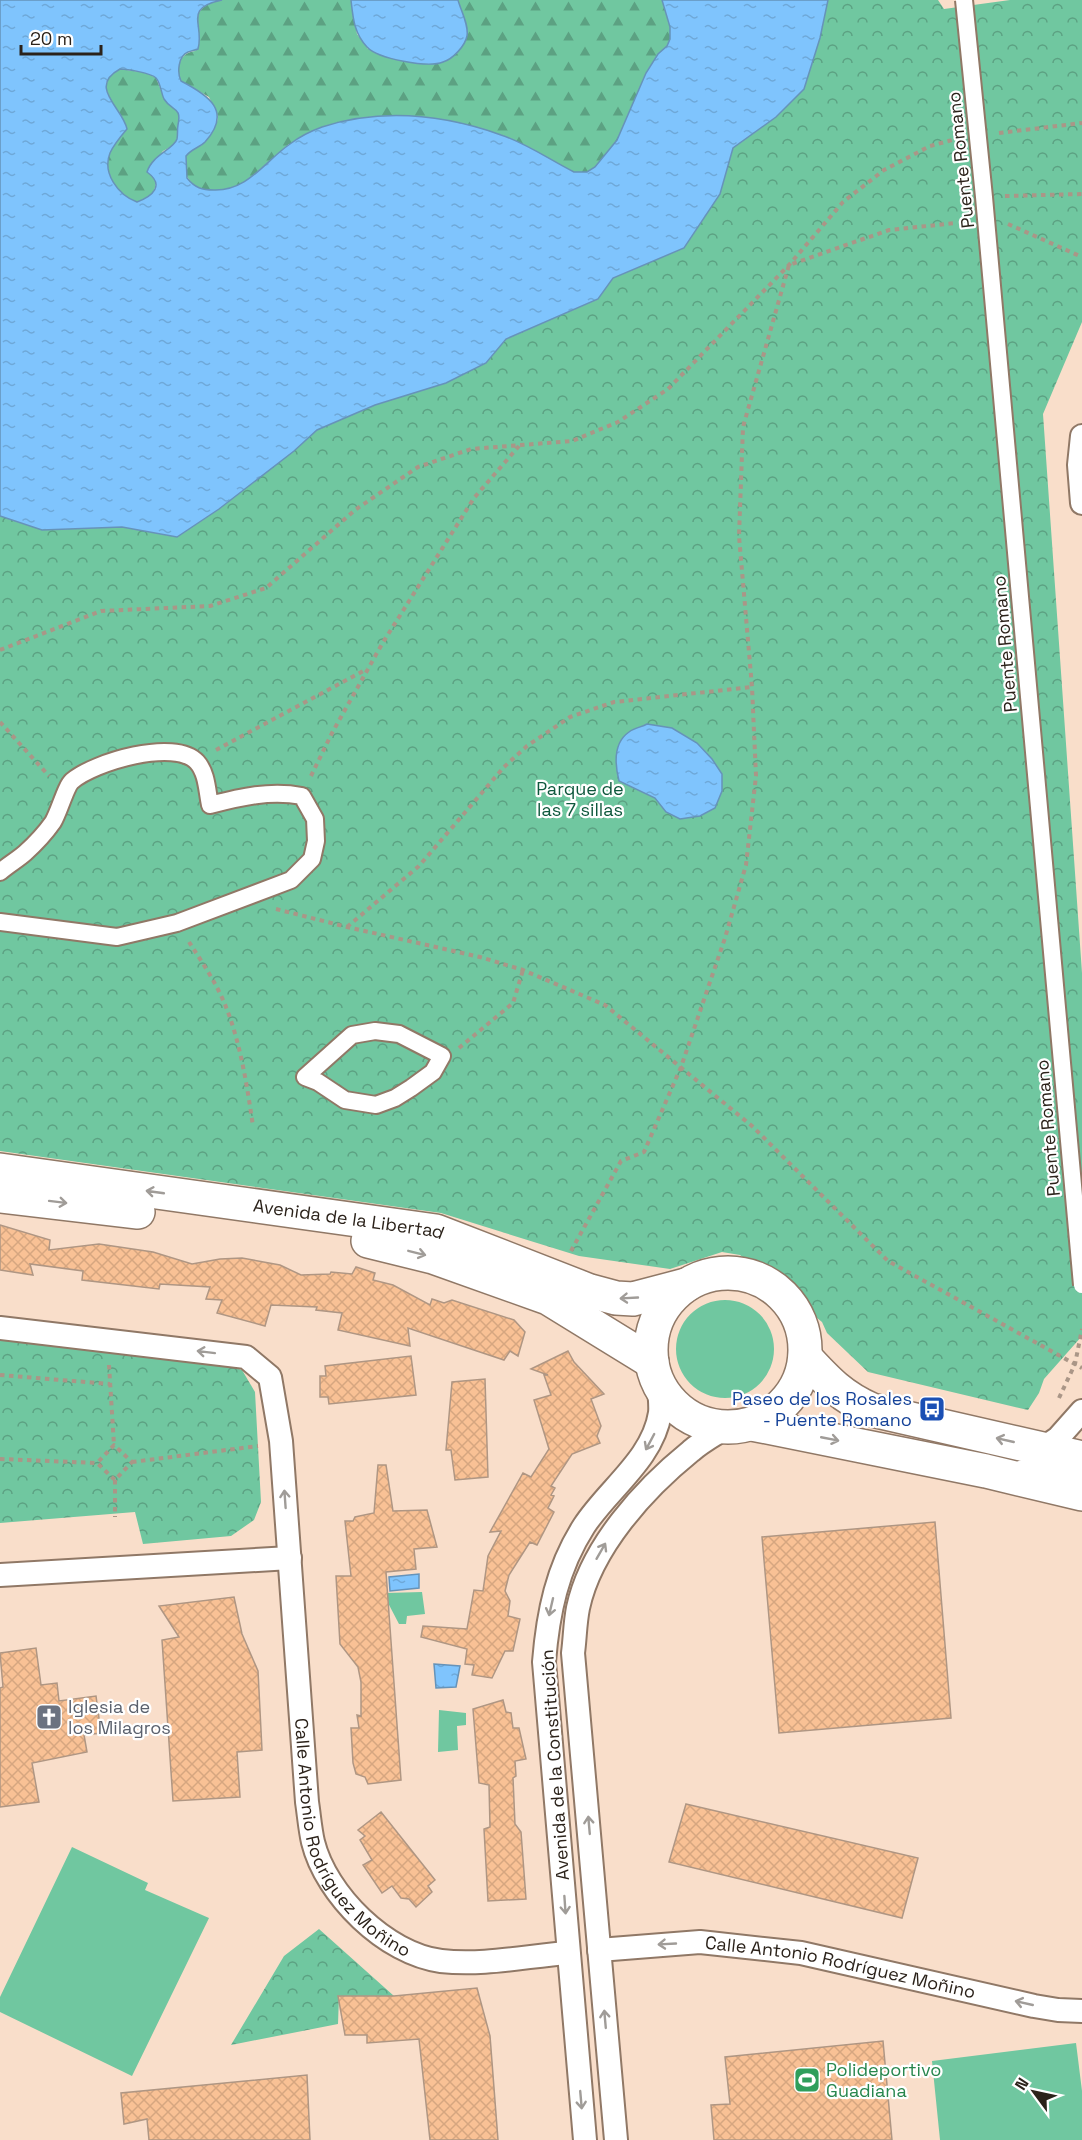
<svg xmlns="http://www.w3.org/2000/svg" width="1082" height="2140" font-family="'Space Grotesk',sans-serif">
<defs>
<pattern id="forest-firs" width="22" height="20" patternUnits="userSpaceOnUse" patternTransform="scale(1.5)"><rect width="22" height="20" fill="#70c7a0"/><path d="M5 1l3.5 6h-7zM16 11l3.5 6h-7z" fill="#5ca182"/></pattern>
<pattern id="park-crowns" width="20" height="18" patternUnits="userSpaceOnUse" patternTransform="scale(1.5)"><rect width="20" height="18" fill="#70c7a0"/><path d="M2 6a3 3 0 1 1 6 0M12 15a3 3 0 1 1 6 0" fill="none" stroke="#5ca182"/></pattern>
<pattern id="water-ripples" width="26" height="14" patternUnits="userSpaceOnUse" patternTransform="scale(1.5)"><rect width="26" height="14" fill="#7fc4fd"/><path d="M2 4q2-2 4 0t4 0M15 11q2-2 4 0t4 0" fill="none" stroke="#6ea8d8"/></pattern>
<pattern id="building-cross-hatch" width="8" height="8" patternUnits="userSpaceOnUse" patternTransform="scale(1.5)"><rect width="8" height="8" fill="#f9c195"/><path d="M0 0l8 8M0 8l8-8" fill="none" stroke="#d6a680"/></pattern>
</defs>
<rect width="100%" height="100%" fill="#f9deca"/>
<path fill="#70c7a0" d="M676 1349a49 49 0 1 1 98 0a49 49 0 1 1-98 0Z
M422,1592L425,1614L407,1616L406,1624H399L387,1601L386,1593Z
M439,1710L466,1713V1725L457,1726L458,1750L438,1752Z
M72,1847L148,1883L145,1890L209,1918L132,2076L0,2012V1997Z
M1076,2043L1082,2091V2140H940L932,2061Z"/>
<path fill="url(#forest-firs)" d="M222,0H351L357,34L368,49L468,33L458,0H662L670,27V39L667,46L658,54L646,73L617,140L595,167L587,172H574L502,135L289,144L243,184L225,190H204L194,186L185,174L186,156L191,150L202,145L217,122L218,116L209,97L181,81C174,68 181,52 195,51L199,44C196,20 192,6 222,0Z
M120,69L147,73L156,78L165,100L176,110L181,118L177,140L174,145L163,151L147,172L155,178C158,192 149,198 137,202C118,195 102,173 110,153C114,144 121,136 127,129C122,107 88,87 120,69Z"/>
<path fill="url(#park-crowns)" d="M828,0H938L944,9L1010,0H1082V322L1043,414L1082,973V1336L1044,1379L1039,1393L1028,1410L868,1372L827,1333L822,1322L740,1255L722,1252L670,1269L579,1256L441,1213L0,1151V516L42,530L122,527L177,537L219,509L294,451L317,430L375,405L486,363L506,339L598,299L613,278L684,248L720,194L733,148L776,117L820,38Z
M0,1338L220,1363L242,1370L255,1392L261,1502L254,1520L231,1536L143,1544L135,1512L0,1523Z
M319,1929L394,1996H339L338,2024L231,2045L284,1956Z"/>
<path fill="url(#water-ripples)" stroke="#6693b9" stroke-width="1.5" fill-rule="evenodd" d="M0,0H222C182,8 205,25 198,49C195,50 191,51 188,52C178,56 177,73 181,81C208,95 233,111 205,142C199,148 191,149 186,156L187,178C195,188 202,190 214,190C248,191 265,161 290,144C299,137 311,131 322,127C382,108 442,114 501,135C526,143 550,160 574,172H587L595,167L617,140L646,73L658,54L667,46L670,39V27L662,0H828L820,38L804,89L776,117L733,148L720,194L684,248L613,278L598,299L506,339L486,363L446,383L375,405L317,430L294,451L219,509L177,537L122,527L42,530L0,516ZM120,69C127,69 151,73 156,78C161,84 161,93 164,99C172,112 182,106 178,125C177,130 178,134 177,139C174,149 152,155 147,172C165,185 153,196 137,202C118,195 102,173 110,153C114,144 121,136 127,129C123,108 87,87 120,69Z
M351,0H458C461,11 469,25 467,36C465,46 453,59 443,62C428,68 378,59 367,47C354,33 353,18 351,0Z
M647,724L672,728L697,743L712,759L722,774V791L715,808L700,816L680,819L666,812L655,798L619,781C615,765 613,743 629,732C634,728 642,727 647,724Z
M419,1574V1588L390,1591L389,1577Z
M434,1664L460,1666L456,1687L436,1688Z"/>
<path fill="url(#building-cross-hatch)" stroke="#af9683" stroke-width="1.5" d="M0,1225L50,1240L49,1250L99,1244L153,1252L192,1264L220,1259L242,1258L280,1265L301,1275L330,1274L331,1272L352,1274L356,1267L375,1273L373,1280L393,1285L430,1305L432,1299L444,1303L452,1300L514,1320L525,1332L518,1356L510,1351L504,1360L408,1328L410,1346L338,1330L342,1313L316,1310L317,1307L271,1305L265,1326L217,1313L222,1300L206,1299L210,1287L160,1284L159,1289L82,1280L83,1271L30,1264L33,1275L0,1270Z
M568,1351L574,1362L604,1394L591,1399L601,1426L597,1436L600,1443L572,1454L551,1486L555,1488L551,1495L554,1496L548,1508L554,1512L537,1545L530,1542L509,1575L505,1591L510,1601L508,1616L520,1619L513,1651H505L492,1678L472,1675L474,1665L465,1664L467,1649L421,1637L423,1626L467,1629L474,1590L483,1591L488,1556L501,1531L490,1532L523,1473L531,1477L549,1449L534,1400L551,1395L544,1375H548L531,1369Z
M411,1356L416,1395L329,1404L328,1397H320V1376H326L325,1366Z
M485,1379L488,1477L455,1480L451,1450H446L452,1382Z
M378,1465H386L393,1511L427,1510L437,1547L414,1549L416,1569L386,1572L401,1780L368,1784L365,1777L356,1774L353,1763L351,1728H359L357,1715L361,1716V1682L358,1667L340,1644L336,1576H351L345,1521H353L355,1517L374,1513Z
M935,1522L951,1718L779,1733L762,1537Z
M234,1597L242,1634L258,1671L262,1750L237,1752L240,1797L173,1801L162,1640L179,1637L159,1606Z
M36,1648L41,1685L57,1683L59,1701L96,1696L101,1733L84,1735L87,1752L32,1763L39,1802L0,1807V1688L3,1687L0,1653Z
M503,1700L506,1712L511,1713L513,1728H519L526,1759L515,1761L516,1776L513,1778L515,1824L521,1832L526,1899L488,1901L484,1829L490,1827L489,1785L479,1783L473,1709Z
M686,1804L918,1858L902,1918L669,1862Z
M381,1812L435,1880L428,1886L432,1892L416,1907L409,1899L401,1898L392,1886L382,1893L363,1865L372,1860L360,1840L365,1836L358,1830Z
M477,1988L490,2036L498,2140H430L419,2039L367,2043V2035H345L338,1996H394Z
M883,2041L892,2140H714L711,2105L730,2104L725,2057Z
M307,2075L310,2140H149L147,2119L124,2124L121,2093Z"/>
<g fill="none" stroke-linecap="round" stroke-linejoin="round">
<defs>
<path id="pedestrian" d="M0,872C8,865 17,860 25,853C35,844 46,832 53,822C59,812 66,786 72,781C94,762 175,738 197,762C207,773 207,791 210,805C241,797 270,790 302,796L315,819L316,841L312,859L291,880L177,923L117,937L0,922
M375,1031L399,1034L442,1056L433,1072L411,1088L395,1098L376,1105L345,1100L318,1082L305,1077L352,1035Z"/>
<g id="minor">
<path d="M1082,436L1079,465L1082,503"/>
<path id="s1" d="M0,1328L246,1357L270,1377L281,1441L307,1802C309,1815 310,1829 313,1842C326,1895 386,1954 441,1961C483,1966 527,1956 568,1953"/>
<path d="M1042,1449L1058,1438L1082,1411"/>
<path d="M1023,1471L1062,1470L1082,1466"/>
<path d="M0,1575L290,1558"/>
<path id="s2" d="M599,1950L700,1942L801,1953L1034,2006L1058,2010L1082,2011"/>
<path d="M585,2140L544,1662C548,1613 557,1568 584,1526C608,1489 653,1459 660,1413C661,1404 659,1394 659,1385"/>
<path d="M616,2140L573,1653C575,1638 575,1623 578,1608C591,1547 644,1489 691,1451C701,1442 714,1435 725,1428"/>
</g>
<g id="secondary">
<path id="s3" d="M0,1170L436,1231L590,1291L616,1298L633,1299L686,1285"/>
<path d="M0,1196L138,1212"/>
<path d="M368,1241L433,1257L548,1298L652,1362"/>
<circle cx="728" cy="1350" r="77"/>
<path d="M805,1357C827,1381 842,1397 872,1410L1082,1458"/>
<path d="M752,1424L986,1471L1082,1494"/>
</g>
</defs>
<use href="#pedestrian" stroke="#907866" stroke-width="20"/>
<use href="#minor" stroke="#907866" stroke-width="26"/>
<use href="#secondary" stroke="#907866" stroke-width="36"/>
<path stroke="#aa9687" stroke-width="4" stroke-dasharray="4.5 4.5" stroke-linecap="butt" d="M999,133L1082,123
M1005,196L1082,194
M1008,224L1082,257
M0,650L101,611L210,606L266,588L355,510L418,467L471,449L572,441L618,422L668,389L789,265L843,202L884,170L930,146L956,139
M0,722L49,776
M216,750L367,669
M311,776L332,733L382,644L474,498L519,446
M276,909L347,927L480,957L523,970L605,1005L752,1126L888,1261L1082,1368
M347,927L419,866L504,767L527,746L570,717L614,702L752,687
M189,942C202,962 217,984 226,1007C241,1045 247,1086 253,1126
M459,1048L513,1003L523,970
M571,1251L621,1161L644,1152L681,1067L725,938L746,865L756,776L752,687L739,536L743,427L789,265L889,230L956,223
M109,1365L114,1445
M0,1375L110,1384
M1059,1398L1075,1364L1082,1329
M0,1459L97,1463L115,1480L132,1462L114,1445L97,1463
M132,1462L258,1446
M115,1480V1517"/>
<use href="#pedestrian" stroke="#fff" stroke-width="16"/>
<use href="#minor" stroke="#fff" stroke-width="22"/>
<use href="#secondary" stroke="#fff" stroke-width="33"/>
<defs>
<path id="pedestrian-bridge" d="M964,0L984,197L1082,1285"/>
</defs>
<use href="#pedestrian-bridge" stroke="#907866" stroke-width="20" stroke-linecap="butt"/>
<use href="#pedestrian-bridge" stroke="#fff" stroke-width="16"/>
</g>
<defs><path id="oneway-shaft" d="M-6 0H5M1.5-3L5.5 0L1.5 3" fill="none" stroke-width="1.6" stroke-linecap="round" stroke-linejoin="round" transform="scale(1.5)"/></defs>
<g stroke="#a09c98">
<use href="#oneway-shaft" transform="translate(155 1192) rotate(-172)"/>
<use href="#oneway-shaft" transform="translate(58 1202) rotate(7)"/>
<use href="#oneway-shaft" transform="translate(417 1253) rotate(14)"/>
<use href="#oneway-shaft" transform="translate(629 1298) rotate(177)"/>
<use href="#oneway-shaft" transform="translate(206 1352) rotate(-173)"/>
<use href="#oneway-shaft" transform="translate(830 1439) rotate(11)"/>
<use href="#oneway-shaft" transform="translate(1005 1440) rotate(-167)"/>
<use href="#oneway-shaft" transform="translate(650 1442) rotate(118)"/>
<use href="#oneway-shaft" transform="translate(285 1499) rotate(-94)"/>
<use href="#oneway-shaft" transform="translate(601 1551) rotate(-60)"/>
<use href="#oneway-shaft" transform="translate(551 1607) rotate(103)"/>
<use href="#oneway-shaft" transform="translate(589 1825) rotate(-95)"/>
<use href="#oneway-shaft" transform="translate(565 1905) rotate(86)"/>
<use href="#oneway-shaft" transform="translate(667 1944) rotate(177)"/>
<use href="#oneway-shaft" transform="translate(1024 2003) rotate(-167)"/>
<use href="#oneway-shaft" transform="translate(605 2019) rotate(-95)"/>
<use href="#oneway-shaft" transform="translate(581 2100) rotate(85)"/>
</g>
<defs>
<symbol id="bus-square" viewBox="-11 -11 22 22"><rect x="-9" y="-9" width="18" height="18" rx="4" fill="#1a4fb4" stroke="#fff"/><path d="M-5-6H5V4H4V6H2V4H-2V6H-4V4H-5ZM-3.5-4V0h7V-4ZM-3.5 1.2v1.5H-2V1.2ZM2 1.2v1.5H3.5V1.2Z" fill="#fff"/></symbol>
<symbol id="church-square" viewBox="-11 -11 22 22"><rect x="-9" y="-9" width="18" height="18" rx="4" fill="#6b7280" stroke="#fff"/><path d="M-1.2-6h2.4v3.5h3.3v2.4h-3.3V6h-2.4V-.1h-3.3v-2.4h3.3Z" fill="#fff"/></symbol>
<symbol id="stadium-square" viewBox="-11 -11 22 22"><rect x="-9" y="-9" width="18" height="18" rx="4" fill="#2e9e5b" stroke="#fff"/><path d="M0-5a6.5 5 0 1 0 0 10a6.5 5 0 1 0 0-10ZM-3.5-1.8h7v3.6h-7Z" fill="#fff"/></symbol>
</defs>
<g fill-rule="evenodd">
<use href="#bus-square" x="917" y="1394" width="30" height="30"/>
<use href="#church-square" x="34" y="1702" width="30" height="30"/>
<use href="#stadium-square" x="792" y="2065" width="30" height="30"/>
</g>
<g text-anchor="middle" stroke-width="4.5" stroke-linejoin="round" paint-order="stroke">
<g font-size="18" fill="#2b221a" stroke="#fff">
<text transform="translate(961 160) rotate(-96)" y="6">Puente Romano</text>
<text transform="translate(1005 644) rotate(-95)" y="6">Puente Romano</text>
<text transform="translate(1048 1128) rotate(-95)" y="6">Puente Romano</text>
<text dy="6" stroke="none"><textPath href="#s3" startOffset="352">Avenida de la Libertad</textPath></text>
<text transform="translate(555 1765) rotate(-94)" y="6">Avenida de la Constitución</text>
<text dy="6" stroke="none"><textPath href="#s1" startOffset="759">Calle Antonio Rodríguez Moñino</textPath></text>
<text dy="6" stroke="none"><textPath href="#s2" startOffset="244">Calle Antonio Rodríguez Moñino</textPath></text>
</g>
<g font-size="18" fill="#0e583d" stroke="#fff">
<text x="580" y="795">Parque de<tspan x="580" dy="21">las 7 sillas</tspan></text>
</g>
<g font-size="18" fill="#164399" stroke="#fff" text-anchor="end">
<text x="912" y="1405">Paseo de los Rosales<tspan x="912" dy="21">- Puente Romano</tspan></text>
</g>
<g font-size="18" fill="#5b616d" stroke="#fff" text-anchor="start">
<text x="68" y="1713">Iglesia de<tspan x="68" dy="21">los Milagros</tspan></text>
</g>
<g font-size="18" fill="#27864d" stroke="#fff" text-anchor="start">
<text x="826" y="2076">Polideportivo<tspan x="826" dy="21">Guadiana</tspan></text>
</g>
</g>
<g transform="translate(1034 2092) rotate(303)" stroke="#ffffff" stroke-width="4.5" paint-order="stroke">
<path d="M0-4.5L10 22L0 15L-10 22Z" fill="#2b221a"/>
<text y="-9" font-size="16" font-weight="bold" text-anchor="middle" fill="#2b221a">N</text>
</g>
<path d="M21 45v9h80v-9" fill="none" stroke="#2b221a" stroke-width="3"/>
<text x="30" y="45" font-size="18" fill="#2b221a" stroke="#ffffff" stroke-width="4.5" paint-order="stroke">20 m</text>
</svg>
